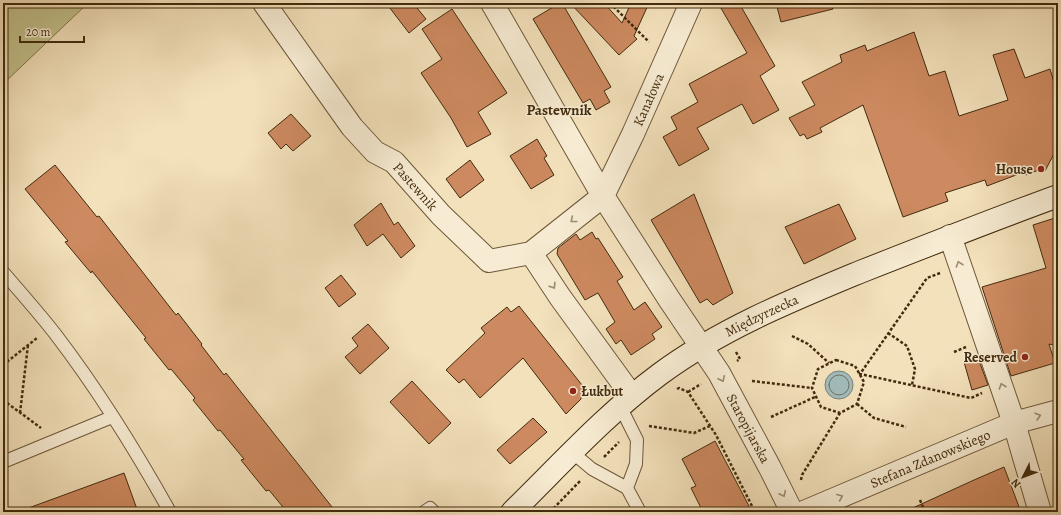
<svg xmlns="http://www.w3.org/2000/svg" width="1061" height="515" font-family="Alegreya,serif">
<rect width="100%" height="100%" fill="#f3e1bb"/>
<filter id="stains"><feTurbulence type="fractalNoise" baseFrequency=".005" numOctaves="4"/><feColorMatrix values="0 0 0 0 .2 0 0 0 0 .09 0 0 0 0 .02 0 0 0 .5 -.17"/></filter>
<radialGradient id="worn" r=".72"><stop offset=".6" stop-color="#630" stop-opacity="0"/><stop offset="1" stop-color="#630" stop-opacity=".3"/></radialGradient>
<path fill="#c2c18b" stroke="#82764c" d="M3,3H88L3,84Z"/>
<path fill="#a1bbbb" stroke="#7b8176" d="M825 385a14 14 0 1 1 28 0a14 14 0 1 1-28 0Z"/>
<g fill="none" stroke-linecap="round" stroke-linejoin="round">
<path stroke="#727364" stroke-width="1" d="M829 385a10 10 0 1 1 20 0a10 10 0 1 1-20 0Z"/>
</g>
<path fill="#cd895f" stroke="#422b0e" d="M386,3H413L426,19L409,33Z
M560,3H562L611,87L604,91L610,102L596,110L590,99L583,103L533,19Z
M570,3H604L622,23L631,3H649L634,36L637,39L619,55Z
M718,3H739L775,66L760,76L779,110L753,124L742,104L697,128L709,149L679,166L663,137L677,129L671,117L698,102L689,84L747,53Z
M776,3H832L833,9L781,22Z
M452,9L507,93L478,112L491,134L467,147L451,118L421,73L442,59L422,29Z
M914,32L929,76L945,71L959,116L1008,100L993,55L1014,49L1025,78L1050,69L1058,96V146L1045,171L1041,169L1026,175L1024,172L987,186L985,180L945,193L948,201L903,217L863,105L820,128L822,132L807,139L804,134L800,136L789,118L815,105L802,82L842,62L840,55L865,45L867,51Z
M291,114L311,136L293,151L286,144L281,149L268,133Z
M537,139L547,156L544,158L554,175L531,189L510,156Z
M470,160L484,180L460,198L446,179Z
M55,165L97,217L99,216L176,315L178,313L202,344L201,345L224,375L226,373L336,512H287L269,490L266,491L241,460L244,459L220,430L218,431L193,400L195,398L171,369L169,370L144,339L146,338L92,271L91,273L65,242L68,241L25,189Z
M694,194L733,293L713,305L707,299L700,303L651,220Z
M381,203L394,225L398,222L415,246L401,258L383,234L367,246L354,225Z
M839,204L856,239L804,264L785,227Z
M1058,217V346L1049,344L1055,363L1011,376L982,287L1046,268L1033,225Z
M592,232L596,239L598,238L623,277L617,281L634,310L645,302L662,327L652,334L655,339L631,355L621,340L616,344L606,329L615,322L598,293L585,300L557,254L558,248L576,234L580,240Z
M341,275L356,294L339,307L325,288Z
M519,306L582,385L581,399L566,414L523,358L480,398L464,379L459,383L446,370L485,333L481,328L507,307L511,312Z
M368,324L389,348L360,374L345,357L358,346L352,338Z
M978,358L988,385L972,390L964,362Z
M412,381L451,423L429,444L390,402Z
M533,418L547,432L510,464L497,450Z
M715,441L738,485L752,512H703L691,488L696,486L682,459Z
M1004,467L1021,512H904L974,480Z
M124,473L138,512H23V510Z"/>
<g fill="none" stroke-linecap="round" stroke-linejoin="round">
<defs>
<path id="lane" d="M3,272C21,293 39,313 56,335C98,390 136,451 170,512
M620,406L637,440L636,464L627,488
M573,453L592,469L627,488L640,512
M3,462L112,417
M424,512L430,508L434,512"/>
<g id="street">
<path id="s1" d="M264,3L352,127L375,152L394,162L441,215L489,261L531,253L603,196L633,134L691,3"/>
<path id="s2" d="M492,3L603,196L669,299L719,373L770,468L792,512"/>
<path d="M950,236L1014,423L1040,512"/>
<path d="M531,253L560,297L632,396"/>
<path id="s3" d="M804,512L1014,423L1058,411"/>
</g>
<g id="secondary">
<path id="s4" d="M512,512C560,465 606,414 660,374C721,329 790,301 860,272C926,246 992,220 1058,196"/>
</g>
</defs>
<use href="#lane" stroke="#6e5839" stroke-width="14"/>
<use href="#street" stroke="#6e5839" stroke-width="24"/>
<use href="#secondary" stroke="#422b0e" stroke-width="24"/>
<path stroke="#422b0e" stroke-width="2.5" stroke-dasharray="3 2" stroke-linecap="butt" d="M610,3L649,42
M940,273L927,278L860,374L971,398L982,393
M888,333L907,346L915,369L912,385
M792,336L808,344L829,363
M736,352L740,359L737,361
M954,352L966,347
M836,360L855,366L864,382L857,404L840,413L821,407L812,388L818,369Z
M3,365L37,338
M752,381L812,388
M677,389L679,388L688,392L716,435L755,512
M688,392L701,384
M3,400L41,428
M857,404L874,418L906,427
M20,413L28,345
M771,417L815,397
M649,426L694,433L710,426
M604,457L619,442
M801,480L802,475L840,413
M920,500L925,512
M550,512L581,480"/>
<use href="#lane" stroke="#f7ecd3" stroke-width="12"/>
<use href="#street" stroke="#f7ecd3" stroke-width="22"/>
<use href="#secondary" stroke="#f7ecd3" stroke-width="22"/>
</g>
<defs><path id="oneway-chevron" d="M-2-3.5L2.5 0L-2 3.5" fill="none" stroke-width="1.6" stroke-linecap="round" stroke-linejoin="round"/></defs>
<g stroke="#9c8c70">
<use href="#oneway-chevron" transform="translate(573 220) rotate(141)"/>
<use href="#oneway-chevron" transform="translate(959 264) rotate(-109)"/>
<use href="#oneway-chevron" transform="translate(553 286) rotate(57)"/>
<use href="#oneway-chevron" transform="translate(722 379) rotate(65)"/>
<use href="#oneway-chevron" transform="translate(1002 386) rotate(-109)"/>
<use href="#oneway-chevron" transform="translate(1038 416) rotate(-16)"/>
<use href="#oneway-chevron" transform="translate(783 494) rotate(64)"/>
<use href="#oneway-chevron" transform="translate(840 497) rotate(-23)"/>
</g>
<g fill="#8f2418" stroke="#f7ecd3" stroke-width="1.5">
<circle cx="1041" cy="169" r="4"/>
<circle cx="1025" cy="357" r="4"/>
<circle cx="573" cy="391" r="4"/>
</g>
<g text-anchor="middle" stroke-width="3" stroke-linejoin="round" paint-order="stroke">
<g font-size="14" fill="#422b0e" stroke="#f7ecd3">
<text dy="5" stroke="none"><textPath href="#s1" startOffset="586">Kanałowa</textPath></text>
<text dy="5" stroke="none"><textPath href="#s1" startOffset="240">Pastewnik</textPath></text>
<text dy="5" stroke="none"><textPath href="#s4" startOffset="320">Międzyrzecka</textPath></text>
<text dy="5" stroke="none"><textPath href="#s2" startOffset="497">Staropijarska</textPath></text>
<text dy="5" stroke="none"><textPath href="#s3" startOffset="137">Stefana Zdanowskiego</textPath></text>
</g>
<g font-size="14" font-weight="bold" fill="#422b0e" stroke="#f7ecd3" text-anchor="end">
<text x="1033" y="174">House</text>
<text x="1017" y="362">Reserved</text>
<text x="581" y="396" text-anchor="start">Łukbut</text>
</g>
<g font-size="15" font-weight="bold" fill="#422b0e" stroke="#f7ecd3">
<text x="559" y="115">Pastewnik</text>
</g>
</g>
<rect width="1061" height="515" fill="none" stroke="#f3e1bb" stroke-width="16"/>
<rect x="4" y="4" width="1053" height="507" fill="none" stroke="#422b0e" stroke-width="2"/>
<rect x="8" y="8" width="1045" height="499" fill="none" stroke="#422b0e"/>
<g transform="translate(1023 477) rotate(228)" stroke="#f7ecd3" stroke-width="3" paint-order="stroke">
<path d="M0-3L7 15L0 10L-7 15Z" fill="#422b0e"/>
<text y="-6" font-size="11" font-weight="bold" text-anchor="middle" fill="#422b0e">N</text>
</g>
<path d="M20 36v6h64v-6" fill="none" stroke="#422b0e" stroke-width="2"/>
<text x="26" y="36" font-size="12" fill="#422b0e" stroke="#f7ecd3" stroke-width="3" paint-order="stroke">20 m</text>
<rect width="100%" height="100%" filter="url(#stains)"/>
<rect width="100%" height="100%" fill="url(#worn)"/>
</svg>
